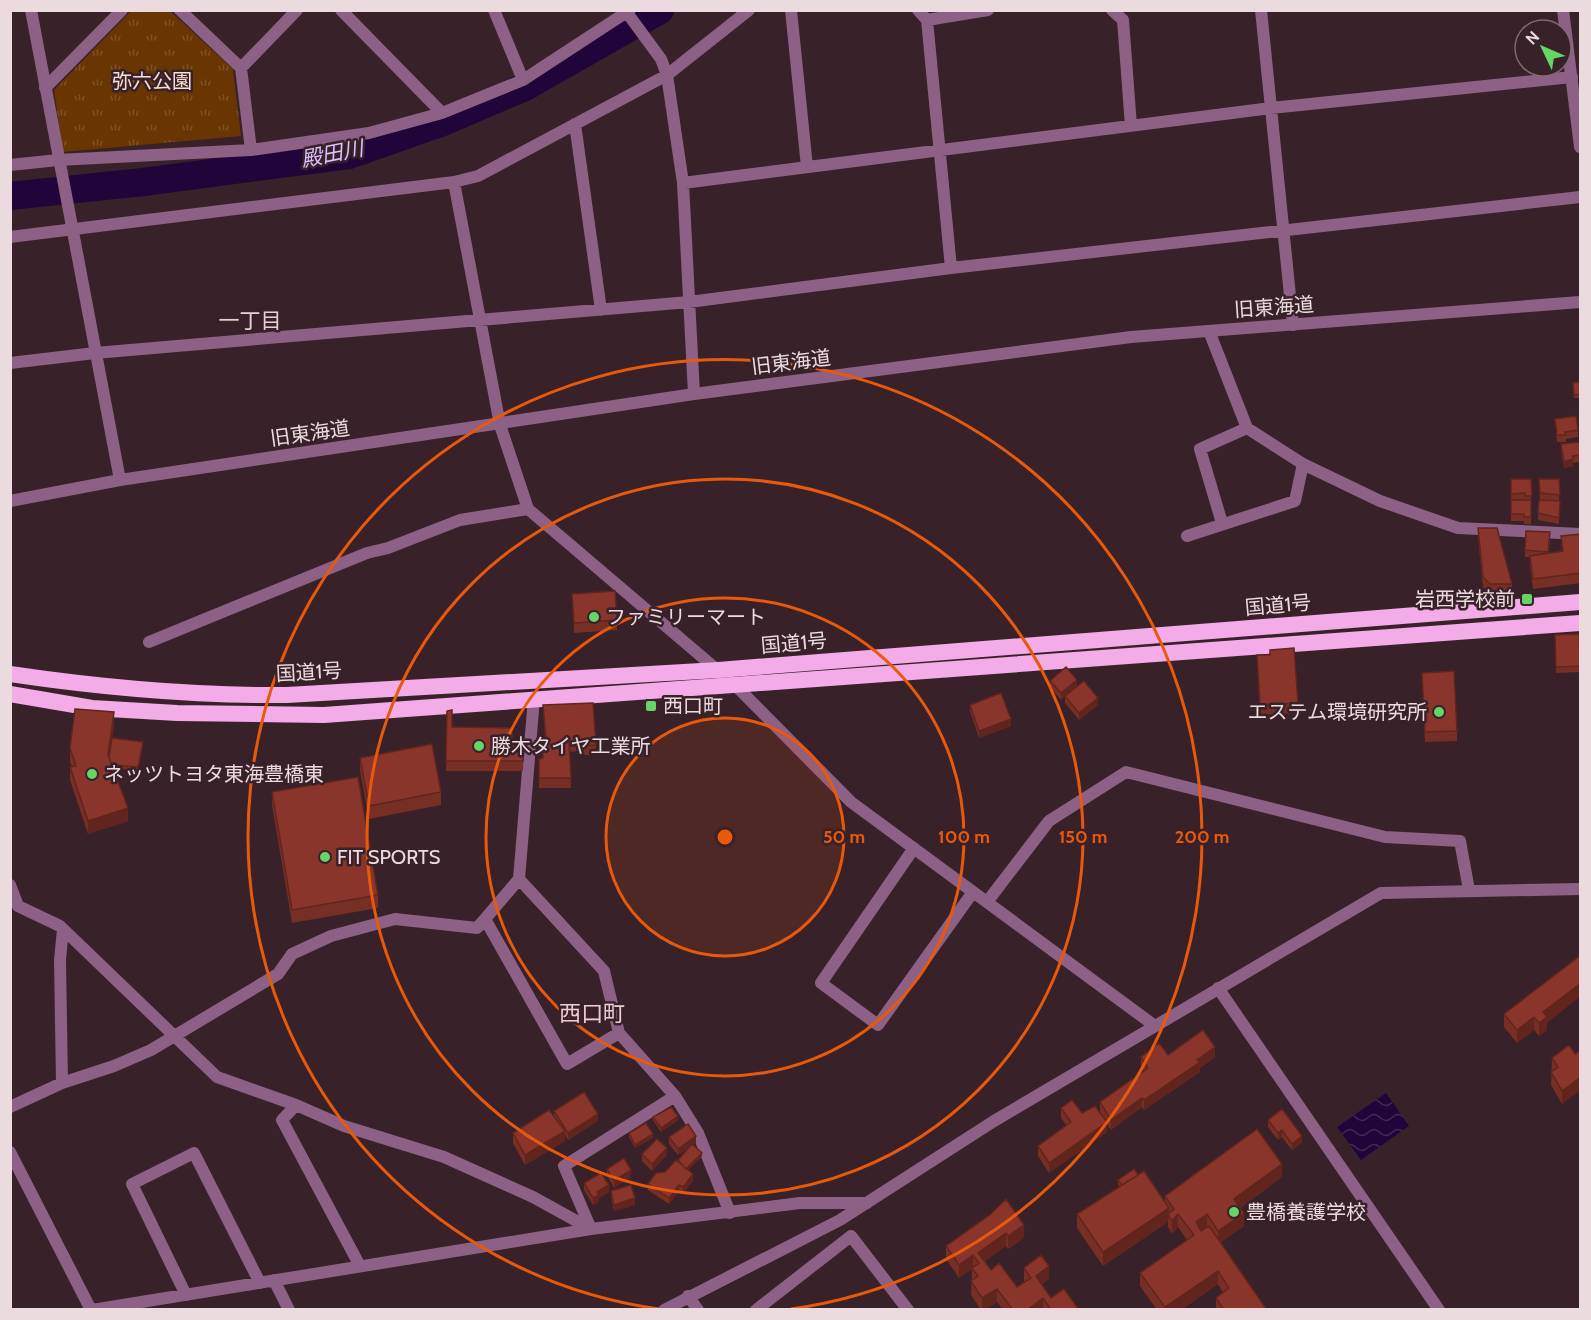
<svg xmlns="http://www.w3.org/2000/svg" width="1591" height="1320" font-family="Cabin,'Noto Sans JP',sans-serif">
<defs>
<pattern id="grass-tufts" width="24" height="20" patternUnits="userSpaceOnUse" patternTransform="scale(1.5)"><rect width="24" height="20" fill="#693602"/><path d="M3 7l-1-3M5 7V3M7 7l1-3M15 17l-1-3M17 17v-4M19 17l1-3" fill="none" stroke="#7f5226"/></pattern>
<pattern id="water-waves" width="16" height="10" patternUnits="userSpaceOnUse" patternTransform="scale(1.5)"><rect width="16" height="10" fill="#210439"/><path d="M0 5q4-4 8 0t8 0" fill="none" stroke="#412855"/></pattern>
</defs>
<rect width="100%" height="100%" fill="#382128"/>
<path fill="url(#grass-tufts)" d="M131,11H170L233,69L241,136L63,152L54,90Z"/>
<path fill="url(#water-waves)" d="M1386,1093L1409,1126L1361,1160L1337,1127Z"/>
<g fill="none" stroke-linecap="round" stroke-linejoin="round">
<path stroke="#210439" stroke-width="28" d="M10,196L143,182L349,155L443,122L525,87L660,10"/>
<path stroke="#8d6086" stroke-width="12" d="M180,10L241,68L251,150
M341,10L442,113
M494,10L523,80
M625,10L661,59L667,75L683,183L694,394
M791,10L807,167
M918,10L927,20L951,268
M1112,10L1123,20L1131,126
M1261,10L1293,325
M927,20L988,10
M241,68L297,10
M45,88L122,10
M575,124L601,310
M10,165L58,160L251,150L369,133L442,113L523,80L630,10
M454,182L500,425L528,509L735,685L851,802L1155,1026
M683,183L1271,108L1572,77
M10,237L454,182L478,176L667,75L749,10
M1209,331L1247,428L1303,464L1380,501L1458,528L1580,534
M10,363L95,353L689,302L951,268L1580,197
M1222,523L1200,449L1247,428
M1187,536L1295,501L1303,464
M149,642L367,553L388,548L460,520L528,509
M534,698L519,879L604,971L619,1033L675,1096L698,1133L730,1213
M914,848L821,983L878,1025L973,892
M519,879L485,919L567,1064L619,1033
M10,885L18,906L60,926L217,1077L296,1105L344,1126L444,1157L533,1197L591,1229
M987,902L1049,821L1126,772L1385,837L1460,841L1469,890
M1218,988L1439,1310
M62,1083L60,960L63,929
M296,1105L282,1120L360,1266
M10,1107L62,1083L114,1066L151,1050L278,974L292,954L331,936L395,919L477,928L485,919
M10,1152L91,1310
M591,1229L564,1166L675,1096
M274,1280L289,1310
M186,1295L132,1184L194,1153L260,1283
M688,1296L698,1310
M92,1310L591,1229L800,1203H867
M756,1310L851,1236L908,1310"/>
<path stroke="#8d6086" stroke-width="12" d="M31,10L120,480
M1563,10L1580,147
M10,501L120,480L694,394L1131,337L1580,302
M664,1310L840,1220L994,1121L1381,893L1580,889"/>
<path stroke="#f3ace8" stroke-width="16" d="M10,674C105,688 192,696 287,695L718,670L1580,602
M10,694L92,708L177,713L324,715L1580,623"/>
</g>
<path fill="#772e25" d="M1581,382V398H1574L1573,386Z
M1555,419L1578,430V437L1566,439V442H1557Z
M1581,442V462L1573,463V466L1564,468L1561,451V444Z
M1511,479H1531V524H1524V521H1511Z
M1539,479H1559V524L1538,520L1539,500H1540Z
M1478,528L1512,584V594H1490L1483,587L1478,538Z
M1581,534V583L1533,589L1530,566V557H1525V550L1550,539L1549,553L1562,551L1561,536Z
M572,594L617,620V630L574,633Z
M1579,634L1581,672L1556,673L1555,635Z
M1257,655L1298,703V713L1260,715Z
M1050,681L1077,687L1098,705L1079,720L1065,703V696L1061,700L1050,687Z
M1422,683L1457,731V741L1425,742Z
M543,705L596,745V755H579V751L570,752L571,788H539V759H543L542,739H545Z
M970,705L1011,726L979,738L970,711Z
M447,711L452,727L512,745L524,744L523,771H446Z
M114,725L112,738L143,745L138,770L113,769L128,821L88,834L70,780V767H72L70,762V748Z
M360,758L441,792V805L369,819L360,771Z
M272,792L378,895V908L292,923L272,805Z
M1581,955L1547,1023V1030L1539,1036L1534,1030L1517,1043L1504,1027V1014Z
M1575,1054L1562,1104L1551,1085L1552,1058Z
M1168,1055L1215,1057L1200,1068V1072L1144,1110L1142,1107L1111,1130L1107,1124V1132L1049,1173L1038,1156V1146L1066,1125L1061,1118V1108L1082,1113L1103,1117L1100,1112V1102L1144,1071L1141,1067V1057Z
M554,1111L598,1121L568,1140L565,1134V1141L525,1165L513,1143V1133L554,1115Z
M653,1117L678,1120L661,1132L653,1120Z
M1268,1120L1302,1143L1292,1150L1282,1137L1278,1140L1268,1127Z
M629,1133L653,1138L635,1148L629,1137Z
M669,1137L696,1143L693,1145L702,1156L688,1170L693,1181L683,1193L679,1191L669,1204L648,1190V1184L678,1161L689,1148L678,1155L669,1144Z
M642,1154L667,1155L652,1171L642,1161Z
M607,1169L631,1177L614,1188L607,1175Z
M1138,1175L1165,1203V1196L1282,1177L1240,1208L1244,1226L1221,1242L1267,1310H1216V1298L1223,1293L1218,1284L1181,1310H1157L1140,1286V1273L1187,1240L1178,1227L1172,1234L1168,1227V1222L1103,1266L1077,1228V1214L1120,1187L1118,1184V1180Z
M584,1183L609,1192L599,1198V1202L593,1205L584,1190Z
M611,1191L635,1205L614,1211L611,1197Z
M991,1214L1024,1238L1008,1249L1006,1246L985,1261L991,1270L1017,1287L1025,1282L1024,1281V1268L1049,1279L1042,1284L1051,1298L1079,1310H1003L997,1302L985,1310H981L971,1295L972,1269L959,1278L946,1259V1246Z"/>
<path fill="#61251e" d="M1573,456V466L1564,468V462Z
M1077,680V687L1061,700V693Z
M1098,698V705L1079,720V713Z
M114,712V725L109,765L108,755Z
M1011,719V726L979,738V731Z
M128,808V821L88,834V821Z
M1581,983V996L1547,1023V1030L1539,1036V1023L1543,1012Z
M1534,1017V1030L1517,1043V1030Z
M1215,1047V1057L1200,1068V1072L1144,1110V1100L1197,1060Z
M1581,1077V1090L1562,1104V1091Z
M1142,1098V1107L1111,1130V1120Z
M598,1114V1121L568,1140V1133Z
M678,1116V1120L661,1132V1128Z
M1107,1122V1132L1049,1173V1163Z
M1282,1130V1137L1278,1140V1133Z
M565,1131V1141L525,1165V1155Z
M653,1134V1138L635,1148V1145Z
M696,1136V1143L678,1155V1149Z
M1302,1136V1143L1292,1150V1144Z
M667,1148V1155L652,1171V1164Z
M702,1153V1156L686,1172V1169Z
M1282,1164V1177L1234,1212V1199Z
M631,1170V1177L614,1188V1181Z
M693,1174V1181L683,1193V1187Z
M609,1185V1192L599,1198V1202L593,1205V1198L597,1192Z
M679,1185V1191L669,1204V1198Z
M635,1198V1205L614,1211V1205Z
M1169,1208L1168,1222L1103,1266V1252Z
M1244,1213V1226L1218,1244V1231Z
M1178,1214V1227L1172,1234V1221Z
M1207,1214V1227L1196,1236V1222Z
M1024,1225V1238L1008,1249V1236Z
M1006,1233V1246L979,1265L978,1253Z
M973,1255V1269L959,1278V1265Z
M1049,1266V1279L1036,1289V1276Z
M1218,1271V1284L1181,1310H1165V1307Z
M997,1289V1302L985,1310H982V1298Z
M1043,1298V1310H1027Z"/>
<path fill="#8a352b" stroke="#61251e" stroke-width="1.5" d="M1581,382V394L1574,395L1573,383Z
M1576,416L1578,430L1565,432L1566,435H1557L1555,419Z
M1581,442V455L1573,456V459L1564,462L1561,444Z
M1511,479H1531L1532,496H1525V493L1511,494Z
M1539,479H1559L1560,495L1540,493Z
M1511,500H1531V517H1524V514H1511Z
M1539,500L1560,501L1559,518L1538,513Z
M1478,528H1497L1512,584H1490L1483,577Z
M1526,531L1550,532L1548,552L1525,550Z
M1581,534V573L1533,579L1530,556L1563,551L1561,536Z
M615,591L617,620L574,623L572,594Z
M1579,634L1581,666L1556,667L1555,635Z
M1294,648L1298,703L1260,705L1257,655H1270V650Z
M1066,667L1077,680L1061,693L1050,681Z
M1454,671L1457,731L1425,732L1422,673Z
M1084,681L1098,698L1079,713L1065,696Z
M1001,693L1011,719L979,731L970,705Z
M593,703L596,745L579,746L580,741L569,742L571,778H539V759L543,758L542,739H546L543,705Z
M75,709L114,712L108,755L128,808L88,821L70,767L76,766L70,748Z
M452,710V727L512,728V745L524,744L523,761H446L447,711Z
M112,738L143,742L138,767L112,765L109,758Z
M432,744L441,792L369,806L360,758Z
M358,777L378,895L292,910L272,792Z
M1581,955V983L1543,1012L1547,1017L1539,1023L1534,1017L1517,1030L1504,1014Z
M1203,1030L1215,1047L1197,1060L1200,1062L1144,1100L1142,1098L1111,1120L1100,1102L1148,1068L1141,1057L1159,1043L1168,1055Z
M1569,1045L1575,1054L1581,1050V1077L1562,1091L1551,1072L1558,1067L1552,1058Z
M584,1092L598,1114L568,1133L554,1111Z
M1072,1100L1082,1113L1095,1106L1107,1122L1049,1163L1038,1146L1071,1122L1061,1108Z
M671,1107L678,1116L661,1128L653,1117Z
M1282,1109L1302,1136L1292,1144L1282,1130L1278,1133L1268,1120Z
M549,1110L565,1131L525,1155L513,1133Z
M646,1123L653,1134L635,1145L629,1133Z
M688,1124L696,1136L678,1149L669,1137Z
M1257,1129L1282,1164L1234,1199L1244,1213L1218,1231L1207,1214L1196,1222L1201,1231L1209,1226L1267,1310H1224L1216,1298L1229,1288L1218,1271L1165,1307L1140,1273L1194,1235L1178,1214L1172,1221L1168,1214L1174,1209L1165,1196Z
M657,1139L667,1148L652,1164L642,1154Z
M692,1144L702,1153L686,1169L678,1160Z
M624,1158L631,1170L614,1181L607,1169Z
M676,1160L693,1174L683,1187L679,1185L669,1198L648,1184L656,1173L665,1172Z
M1134,1169L1138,1175L1122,1185L1118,1180Z
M1144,1171L1169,1208L1103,1252L1077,1214Z
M601,1173L609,1185L597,1192L599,1195L593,1198L584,1183Z
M631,1185L635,1198L614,1205L611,1191Z
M1006,1199L1024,1225L1008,1236L1006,1233L978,1253L991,1270L999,1263L1017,1287L1031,1278L1024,1268L1041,1255L1049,1266L1036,1276L1051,1298L1064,1289L1079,1310H1051L1043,1298L1027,1310H1013L997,1289L982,1298L971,1281L978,1276L972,1268L979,1263L973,1255L959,1265L946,1246L991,1214Z"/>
<circle cx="725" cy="837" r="119" fill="#e8590c" fill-opacity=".12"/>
<g fill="none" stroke="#e8590c" stroke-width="3">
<circle cx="725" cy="837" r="119"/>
<circle cx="725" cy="837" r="239"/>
<circle cx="725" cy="837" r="358"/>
<path d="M659 1309A477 477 0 1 1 791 1309"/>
</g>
<g fill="#66d467" stroke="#382128" stroke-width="2">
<rect x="1521" y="593" width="12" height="12" rx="3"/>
<circle cx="594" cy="617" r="6"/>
<rect x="645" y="700" width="12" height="12" rx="3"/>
<circle cx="1439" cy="712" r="6"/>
<circle cx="479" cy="746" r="6"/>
<circle cx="92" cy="774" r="6"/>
<circle cx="325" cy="857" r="6"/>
<circle cx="1234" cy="1212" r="6"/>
</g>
<g text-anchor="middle" stroke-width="5" stroke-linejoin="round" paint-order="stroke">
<g font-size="20" fill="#f3dfd1" stroke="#382128">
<text x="152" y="88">弥六公園</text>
</g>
<g font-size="20" fill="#ebdbdf" stroke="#382128">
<text transform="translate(1274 307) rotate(-4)" y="7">旧東海道</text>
<text transform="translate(791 362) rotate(-7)" y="7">旧東海道</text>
<text transform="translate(310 433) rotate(-8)" y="7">旧東海道</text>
<text transform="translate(1278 605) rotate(-5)" y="7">国道1号</text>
<text transform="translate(794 643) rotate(-5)" y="7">国道1号</text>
<text transform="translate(309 672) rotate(-3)" y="7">国道1号</text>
</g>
<g font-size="20" fill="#ebdbdf" stroke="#382128" text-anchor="start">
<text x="1515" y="606" text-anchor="end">岩西学校前</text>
<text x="606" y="624">ファミリーマート</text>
<text x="663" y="713">西口町</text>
<text x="1427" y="719" text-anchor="end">エステム環境研究所</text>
<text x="491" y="753">勝木タイヤ工業所</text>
<text x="104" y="781">ネッツトヨタ東海豊橋東</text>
<text x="337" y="864">FIT SPORTS</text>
<text x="1246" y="1219">豊橋養護学校</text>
</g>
<g font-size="21" font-style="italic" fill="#dac1ff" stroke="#382128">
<text transform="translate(332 154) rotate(-11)" y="7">殿田川</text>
</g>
<g font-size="21" fill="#eccdd5" stroke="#382128">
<text x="250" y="328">一丁目</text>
</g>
<g font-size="22" fill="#eccdd5" stroke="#382128">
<text x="592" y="1021">西口町</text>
</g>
</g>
<circle cx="725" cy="837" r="9" fill="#e8590c" stroke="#382128" stroke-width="3"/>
<g font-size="18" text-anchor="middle" font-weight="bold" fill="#e8590c" stroke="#382128" stroke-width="5" stroke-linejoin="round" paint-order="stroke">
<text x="844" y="843">50 m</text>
<text x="964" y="843">100 m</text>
<text x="1083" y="843">150 m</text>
<text x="1202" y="843">200 m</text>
</g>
<rect width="1591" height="1320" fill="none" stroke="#ebdbdf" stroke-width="24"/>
<g transform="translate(1543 48) rotate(314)"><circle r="28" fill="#382128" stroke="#806b71" stroke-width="1.5"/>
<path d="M0-4.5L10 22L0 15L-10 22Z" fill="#66d467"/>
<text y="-9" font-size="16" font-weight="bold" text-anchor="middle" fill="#ebdbdf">N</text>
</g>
</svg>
